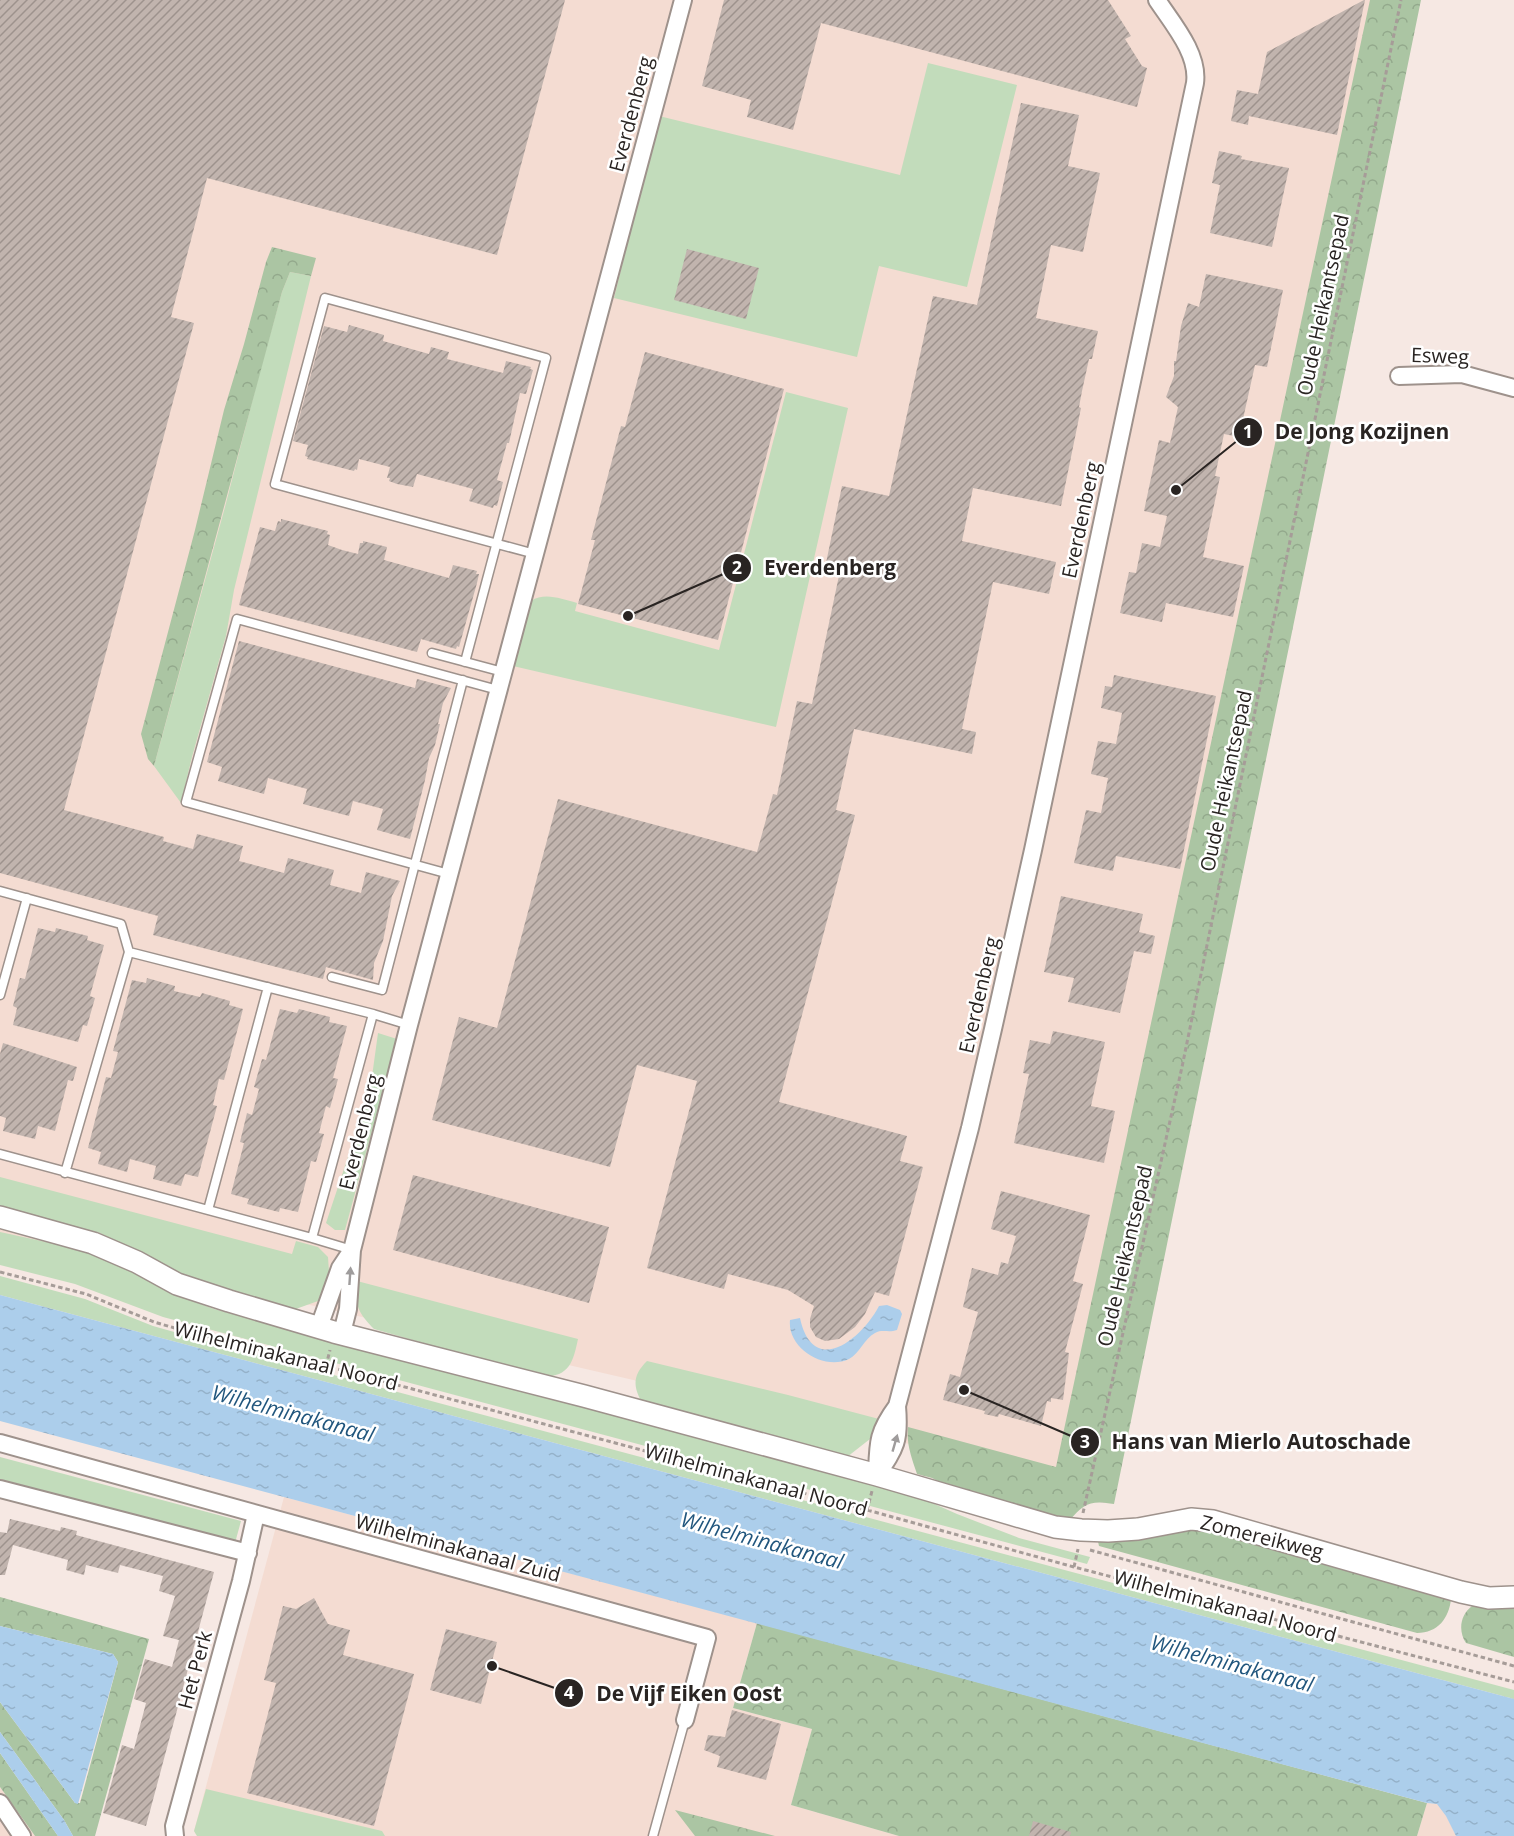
<svg xmlns="http://www.w3.org/2000/svg" width="1514" height="1836" font-family="'Open Sans',sans-serif">
<defs>
<pattern id="forest-crowns" width="20" height="18" patternUnits="userSpaceOnUse" patternTransform="scale(1.5)"><rect width="20" height="18" fill="#abc5a3"/><path d="M2 6a3 3 0 1 1 6 0M12 15a3 3 0 1 1 6 0" fill="none" stroke="#93a98c"/></pattern>
<pattern id="water-ripples" width="26" height="14" patternUnits="userSpaceOnUse" patternTransform="scale(1.5)"><rect width="26" height="14" fill="#acceeb"/><path d="M2 4q2-2 4 0t4 0M15 11q2-2 4 0t4 0" fill="none" stroke="#94b1c9"/></pattern>
<pattern id="building-hatch" width="6" height="6" patternUnits="userSpaceOnUse" patternTransform="scale(1.5)"><rect width="6" height="6" fill="#c1b4ae"/><path d="M-1 1l2-2M0 6l6-6M5 7l2-2" fill="none" stroke="#9d928d"/></pattern>
</defs>
<rect width="100%" height="100%" fill="#f6e8e3"/>
<path fill="#f4dcd2" d="M0,0H1385L1073,1482L0,1233Z
M284,1497L757,1623L733,1708L812,1729L791,1805L899,1836H197L194,1831Z
M0,1787L35,1836H0Z
M1427,1803L1437,1804L1440,1806L1447,1816L1456,1836H1417Z"/>
<path fill="#c2dcbb" d="M928,63L1017,85L967,287L879,266L857,357L614,298L659,116L900,175Z
M290,272L311,276L234,590L226,636L192,757L181,803L154,766L225,507L260,371L282,292Z
M786,392L848,408L776,727L513,666L531,601C545,592 561,599 577,603L575,611L719,650Z
M378,1033L397,1039L345,1230H335L326,1223L370,1091Z
M0,1177L292,1254L296,1241L318,1247L328,1257L329,1272L318,1301L293,1310L186,1278L100,1233L0,1208Z
M0,1232L83,1250L140,1275L171,1293L214,1309L912,1494L957,1514L1019,1538L1090,1557L1087,1564L163,1317L75,1284L0,1265Z
M0,1276L85,1299L153,1326L206,1341L1514,1690V1699L0,1295Z
M357,1281L578,1339C573,1362 570,1376 543,1377L374,1329C357,1311 355,1306 357,1281Z
M647,1361L788,1395L879,1419L870,1439L847,1457L740,1426L643,1404C632,1386 633,1375 647,1361Z
M0,1457L241,1521L235,1543L0,1479Z
M206,1789L382,1831L385,1836H197L194,1831Z"/>
<path fill="url(#forest-crowns)" d="M1370,0H1421L1114,1504C1091,1500 1084,1503 1069,1521L953,1489L932,1478L917,1474C912,1459 906,1444 908,1427L1056,1467Z
M272,247L316,258L311,276L290,272L282,292L154,766L148,759L141,734L195,530L224,410L244,344L266,262Z
M1175,1529H1200L1417,1586L1451,1599C1449,1618 1438,1633 1417,1633L1099,1546L1097,1537Z
M0,1597L149,1639L95,1836H73L64,1820L0,1732V1702L75,1803H80L118,1662L113,1654L0,1626Z
M1472,1606L1514,1608V1657L1466,1643C1458,1631 1460,1615 1472,1606Z
M757,1623L1427,1803L1417,1836H899L791,1805L812,1729L733,1708Z
M0,1753L58,1836H35L0,1787Z
M675,1810L775,1836H695Z"/>
<path fill="url(#water-ripples)" d="M0,1295L1514,1699V1836H1456L1446,1816L1437,1804L1427,1803L0,1421Z
M887,1305L900,1310L902,1314L897,1330C889,1333 882,1329 875,1333C864,1339 860,1353 849,1359C824,1371 787,1348 790,1320L800,1318C813,1378 861,1340 879,1306Z
M0,1626L113,1654L118,1662L78,1804L75,1803L0,1702Z
M0,1732L64,1820L73,1836H58L0,1753Z"/>
<path fill="url(#building-hatch)" d="M0,0H565L497,255L207,178L171,317L194,323L64,810L164,837L163,841L193,849L197,834L243,846L239,861L284,873L288,858L334,870L330,885L361,893L366,872L400,881L392,896L383,941L374,963L373,980L326,967L323,979L153,935L158,916L0,873Z
M724,0H1108L1131,36L1125,39L1142,66L1147,68L1137,107L821,23L793,130L747,117L751,100L702,86Z
M1364,0H1365L1337,135L1249,116L1248,125L1231,121L1237,90L1258,94L1267,52Z
M1021,103L1079,115L1068,166L1100,173L1083,252L1051,245L1036,318L1098,331L1092,359H1089L1082,391L1079,407L1081,408L1061,506L973,488L962,541L1056,562L1049,594L993,582L962,729L976,732L972,754L854,729L836,810L855,815L779,1102L907,1136L900,1161L923,1167L889,1296L875,1292L865,1314L855,1327L839,1339L825,1341L816,1337L810,1327V1319L814,1306L788,1290L728,1274L724,1289L647,1268L697,1081L637,1065L610,1167L432,1120L459,1017L497,1028L558,799L757,852L773,794L777,795L797,701L812,704L841,566L826,563L842,486L889,496L933,296L977,305Z
M1219,151L1242,156L1241,159L1289,168L1272,247L1210,233L1220,185L1212,183Z
M687,249L759,268L746,319L674,300Z
M1206,274L1283,290L1267,367L1255,365L1239,437L1224,434L1215,476L1220,477L1203,557L1244,566L1233,617L1166,603L1162,622L1120,613L1129,572L1136,573L1142,543L1160,547L1167,516L1144,511L1159,440L1170,443L1178,407L1166,397L1174,376V361H1176L1181,326L1188,303L1199,307Z
M349,325L384,335L383,341L429,354L431,347L449,352L447,359L503,373L506,361L531,367L530,369L533,370L526,394L520,393L509,443H507L497,480L503,482L497,506L494,505L493,508L469,501L473,489L417,474L413,487L397,484L389,481L390,478H387L390,467L359,459L357,470L355,469L354,471L307,459L308,457L305,456L308,445L293,441L324,326L347,332Z
M645,352L784,389L718,640L578,604L595,540H591L621,426L625,427Z
M281,519L328,531L327,534L330,535L328,545L342,550L358,554L360,543H363V541L387,547L384,560L449,578L453,565L477,571L476,574H479L477,583L459,647L457,646L456,649L421,639L417,652L239,605L260,527L275,531L278,521L281,522Z
M239,641L415,688L417,679L451,688L443,703L438,724H440L435,745L429,758L425,780L410,839L377,830L383,809L353,801L349,816L303,804L307,789L285,783L268,778L264,794L218,781L222,767L207,762Z
M1114,675L1216,696L1180,869L1116,856L1113,871L1074,863L1086,810L1101,813L1108,778L1091,774L1098,741L1116,744L1122,713L1101,708L1105,686L1112,687Z
M1061,896L1143,914L1139,932L1155,936L1151,954L1134,951L1120,1013L1068,1002L1074,978L1044,972Z
M38,928L55,932L56,928L88,936L87,940L104,945L90,996L95,998L87,1026L83,1025L78,1042L13,1025L17,1008L13,1006L20,978L25,979Z
M147,978L175,986L174,991L200,997L202,993L230,1001L229,1005L243,1009L224,1080L219,1079L213,1105L217,1106L198,1177L185,1174L181,1186L153,1179L156,1166L130,1159L127,1172L98,1164L101,1152L88,1148L106,1077L111,1078L118,1052L113,1051L132,980L146,983Z
M280,1009L297,1013L299,1009L330,1017L329,1022L347,1026L333,1078L338,1079L330,1108L326,1106L319,1133L324,1134L316,1162L311,1161L298,1212L280,1208L279,1212L247,1204L249,1199L231,1194L244,1143L240,1142L247,1113L252,1115L259,1089L254,1087L262,1059L266,1060Z
M1053,1031L1105,1042L1091,1106L1115,1111L1104,1163L1014,1143L1029,1074L1023,1073L1030,1040L1050,1044Z
M3,1043L77,1067L73,1081L68,1080L55,1131L38,1126L35,1139L3,1131L6,1118L0,1116V1054Z
M413,1175L609,1227L589,1303L393,1250Z
M1001,1191L1090,1215L1073,1281L1083,1284L1065,1352L1069,1353L1063,1400L1051,1398V1402L1047,1401L1041,1426L999,1414L998,1417L984,1414L985,1411L943,1400L950,1374L960,1377L978,1312L963,1307L972,1268L998,1275L1001,1262L1008,1264L1016,1236L991,1229Z
M10,1519L60,1531L61,1527L77,1531L76,1535L214,1572L146,1826L103,1813L122,1745L134,1749L146,1703L134,1699L145,1659L172,1667L179,1640L163,1636L175,1596L159,1591L163,1576L120,1565L118,1573L86,1565L84,1575L66,1570L68,1560L13,1545L5,1575H0V1532L7,1533Z
M314,1598L328,1624L350,1630L343,1655L414,1674L374,1826L247,1793L276,1683L264,1680L283,1606L296,1609Z
M446,1629L497,1642L481,1704L430,1690Z
M732,1710L781,1724L766,1780L717,1767L720,1756L704,1750L708,1735L725,1737Z
M1033,1821L1071,1832L1070,1836H1029Z"/>
<g fill="none" stroke-linecap="round" stroke-linejoin="round">
<defs>
<path id="service" d="M432,653L503,672
M465,662L546,358L325,298L275,484L535,554
M449,874L186,802L237,619L498,690
M0,891L121,924L129,952L373,1014L312,1238L0,1154
M332,977L382,990L463,680
M0,995L27,898
M373,1014L409,1025
M65,1173L129,952
M208,1210L268,987
M312,1238L352,1250
M653,1836L685,1720"/>
<path id="minor" d="M1399,376L1462,374L1514,388
M352,1250L409,1025L683,0
M319,1327L340,1268L352,1250L348,1309L342,1333
M0,1443L707,1638L685,1720
M877,1475C896,1447 900,1441 897,1406L970,1128L993,1029L1033,850L1195,83C1199,54 1173,24 1157,0
M877,1475C878,1443 877,1433 897,1406
M0,1489L248,1553
M0,1803L22,1836
M175,1836L174,1826L241,1581L256,1514"/>
<path id="tertiary" d="M0,1217L93,1243L137,1262L177,1284L229,1301L334,1332L584,1396L877,1475L1055,1527L1081,1530L1108,1531L1138,1529L1191,1519L1213,1521L1461,1592L1489,1598L1514,1597"/>
</defs>
<use href="#service" stroke="#9e928c" stroke-width="11"/>
<use href="#minor" stroke="#9e928c" stroke-width="20"/>
<use href="#tertiary" stroke="#9e928c" stroke-width="24"/>
<path stroke="#a69c98" stroke-width="3" stroke-dasharray="4.5 3" stroke-linecap="butt" d="M0,1272L86,1294L154,1322L185,1331L326,1366L867,1510L1074,1567L1514,1682
M326,1366L330,1350
M867,1510L872,1491
M1083,1513L1182,1067L1401,0
M1090,1550L1514,1666
M1074,1567L1078,1549"/>
<use href="#service" stroke="#fff" stroke-width="8"/>
<use href="#minor" stroke="#fff" stroke-width="16"/>
<use href="#tertiary" stroke="#fff" stroke-width="21"/>
</g>
<defs><path id="oneway-solid" d="M-6-.8H1V-3.2L6.5 0L1 3.2V.8H-6Z" transform="scale(1.5)"/></defs>
<g fill="#9f9c9c">
<use href="#oneway-solid" transform="translate(350 1276) rotate(-86)"/>
<use href="#oneway-solid" transform="translate(895 1443) rotate(-74)"/>
</g>
<g text-anchor="middle" stroke-width="5" stroke-linejoin="round" paint-order="stroke">
<g font-size="20" fill="#292422" stroke="#fff">
<text transform="translate(631 114) rotate(-75)" y="7">Everdenberg</text>
<text transform="translate(1323 305) rotate(-78)" y="7">Oude Heikantsepad</text>
<text transform="translate(1440 356) rotate(2)" y="7">Esweg</text>
<text transform="translate(1081 520) rotate(-78)" y="7">Everdenberg</text>
<text transform="translate(1226 781) rotate(-78)" y="7">Oude Heikantsepad</text>
<text transform="translate(979 995) rotate(-77)" y="7">Everdenberg</text>
<text transform="translate(360 1132) rotate(-76)" y="7">Everdenberg</text>
<text transform="translate(1125 1256) rotate(-77)" y="7">Oude Heikantsepad</text>
<text transform="translate(286 1356) rotate(14)" y="7">Wilhelminakanaal Noord</text>
<text transform="translate(756 1480) rotate(15)" y="7">Wilhelminakanaal Noord</text>
<text transform="translate(1262 1537) rotate(14)" y="7">Zomereikweg</text>
<text transform="translate(458 1548) rotate(15)" y="7">Wilhelminakanaal Zuid</text>
<text transform="translate(1225 1606) rotate(15)" y="7">Wilhelminakanaal Noord</text>
<text transform="translate(195 1670) rotate(-75)" y="7">Het Perk</text>
</g>
<g font-size="21" font-style="italic" fill="#21567d" stroke="#fff">
<text transform="translate(293 1414) rotate(15)" y="7">Wilhelminakanaal</text>
<text transform="translate(762 1541) rotate(15)" y="7">Wilhelminakanaal</text>
<text transform="translate(1232 1664) rotate(15)" y="7">Wilhelminakanaal</text>
</g>
</g>
<path fill="none" stroke="#292422" stroke-width="2" d="M1176 490L1248 432M628 616L737 568M964 1390L1085 1442M492 1666L569 1693"/>
<g fill="#292422" stroke="#fff" stroke-width="2">
<circle cx="1176" cy="490" r="6"/>
<circle cx="628" cy="616" r="6"/>
<circle cx="964" cy="1390" r="6"/>
<circle cx="492" cy="1666" r="6"/>
<circle cx="1248" cy="432" r="15"/>
<circle cx="737" cy="568" r="15"/>
<circle cx="1085" cy="1442" r="15"/>
<circle cx="569" cy="1693" r="15"/>
</g>
<g font-size="18" text-anchor="middle" font-weight="bold" fill="#fff">
<text x="1248" y="438">1</text>
<text x="737" y="574">2</text>
<text x="1085" y="1448">3</text>
<text x="569" y="1699">4</text>
</g>
<g font-size="21" text-anchor="middle" font-weight="bold" fill="#292422" stroke="#fff" stroke-width="5" stroke-linejoin="round" paint-order="stroke">
<text x="1362" y="439">De Jong Kozijnen</text>
<text x="830" y="575">Everdenberg</text>
<text x="1261" y="1449">Hans van Mierlo Autoschade</text>
<text x="689" y="1701">De Vijf Eiken Oost</text>
</g>
</svg>
